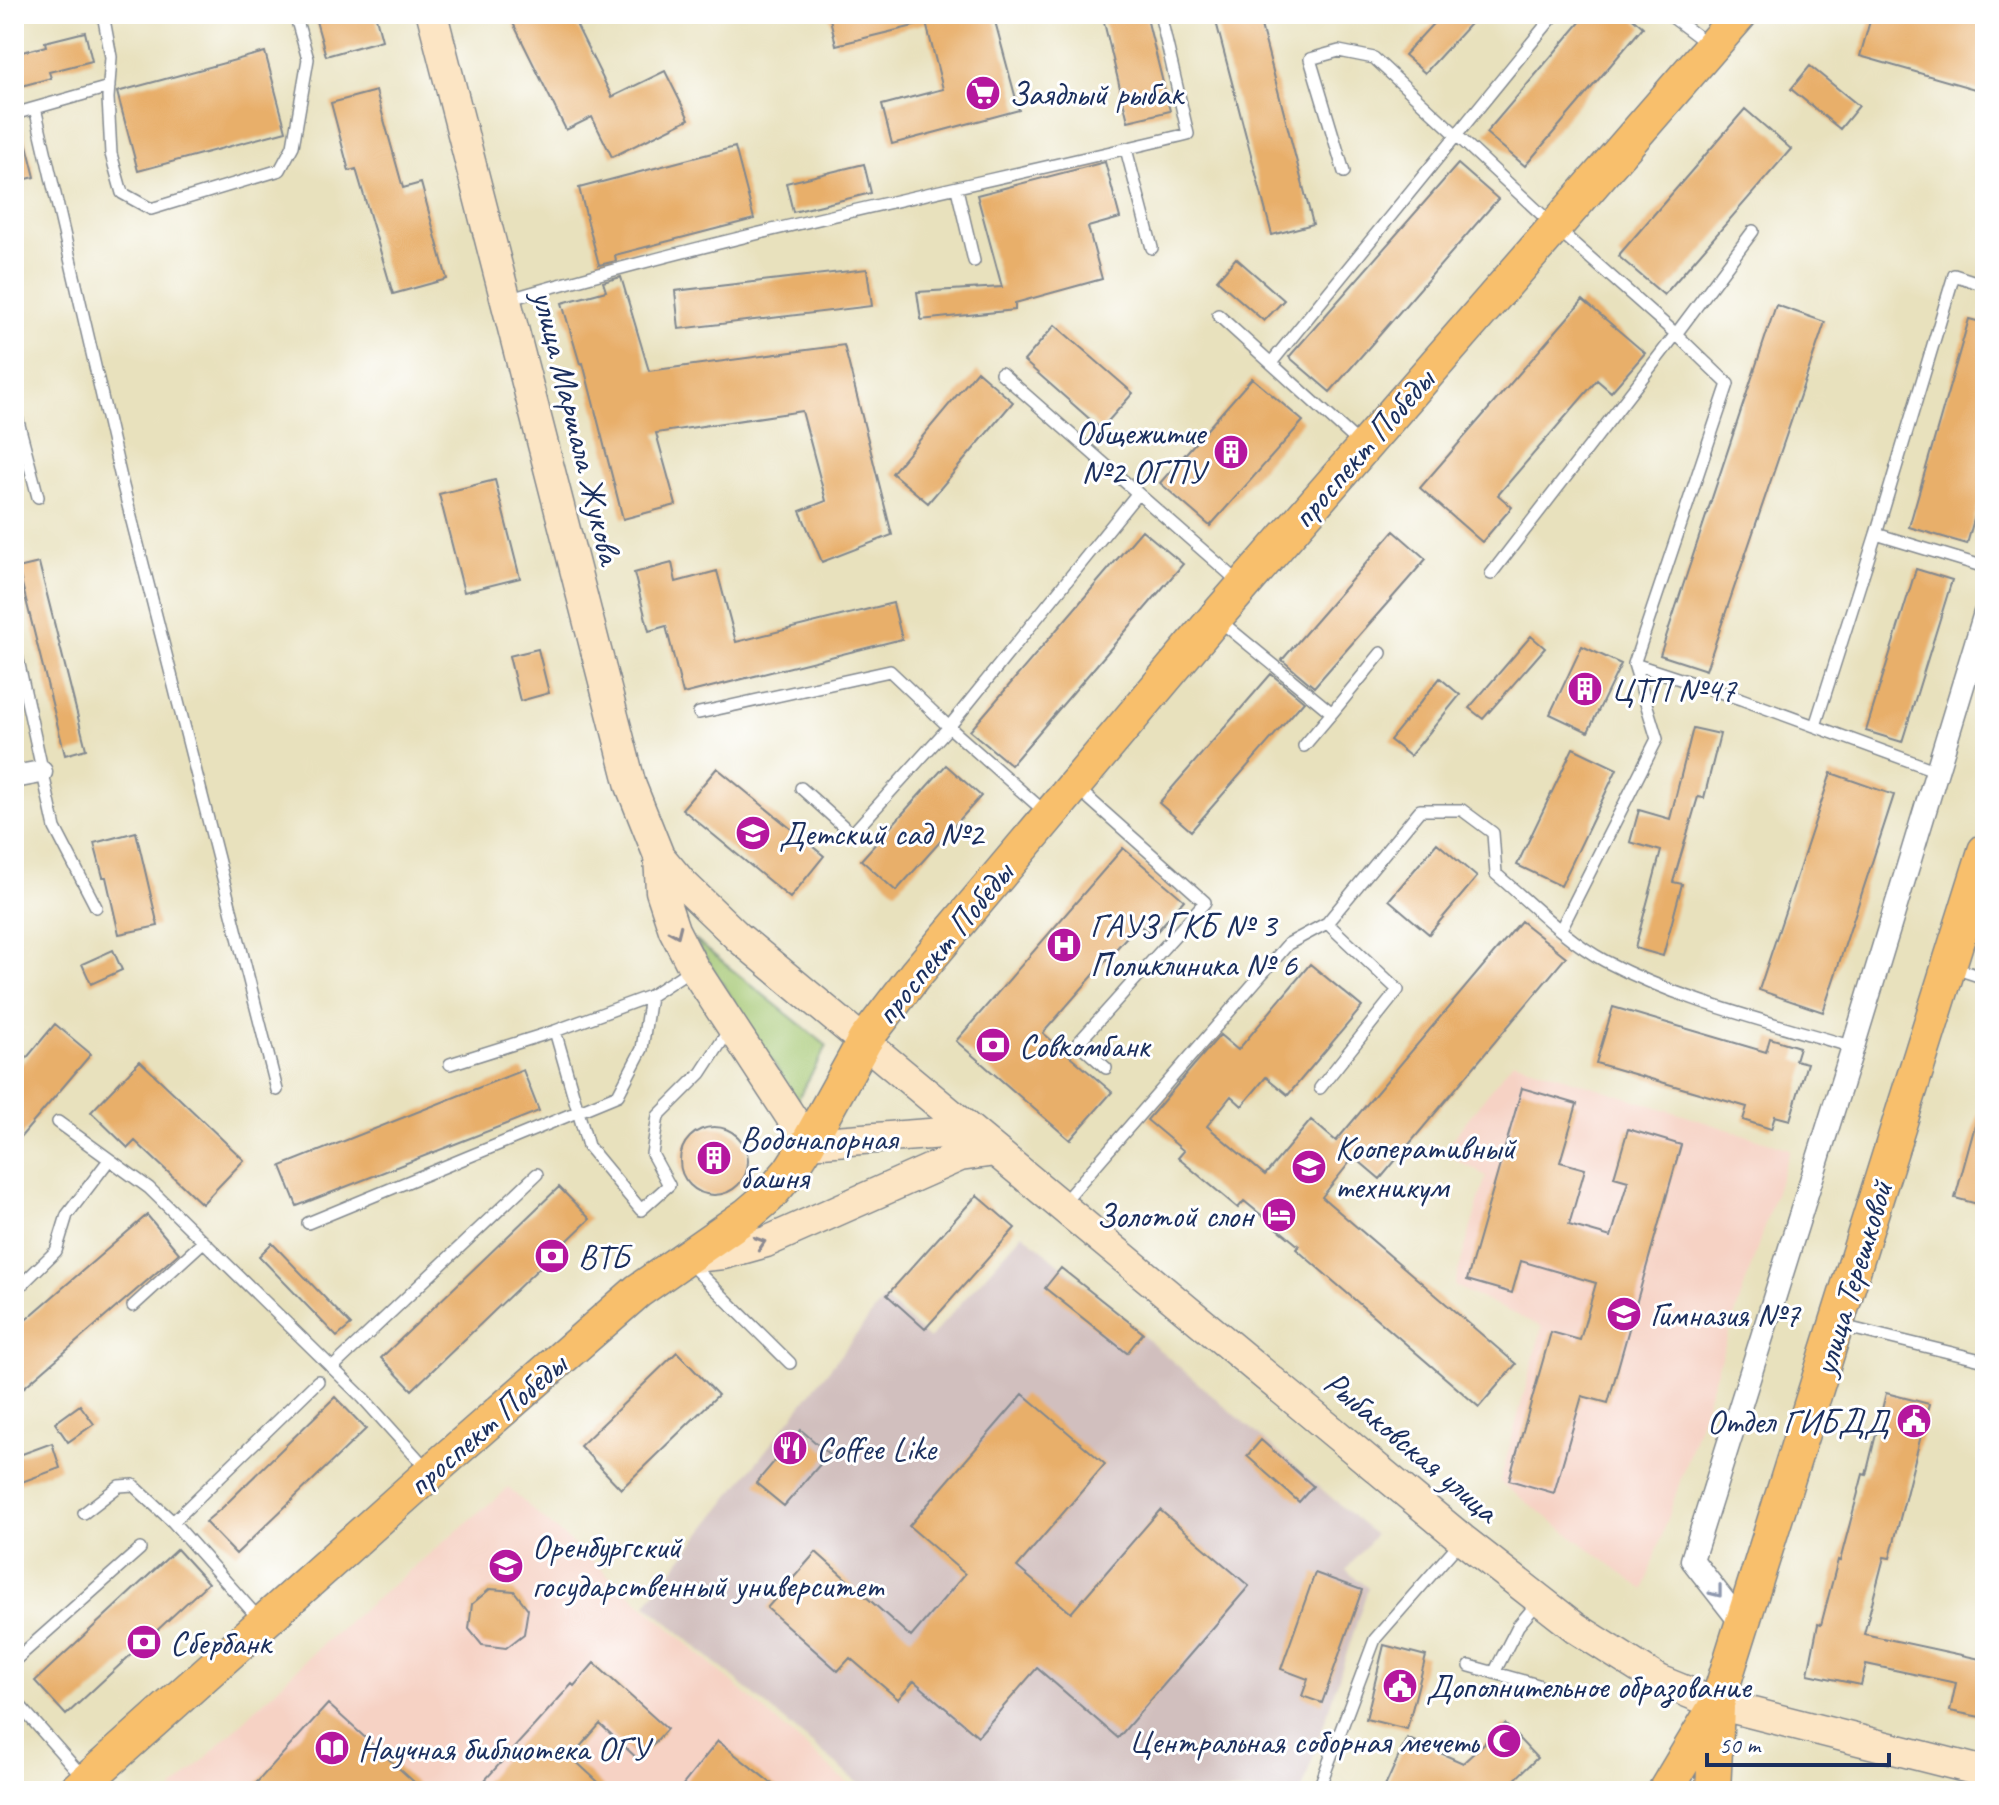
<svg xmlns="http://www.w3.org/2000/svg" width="1999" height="1805" font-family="Caveat,sans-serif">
<rect width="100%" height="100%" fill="#fff"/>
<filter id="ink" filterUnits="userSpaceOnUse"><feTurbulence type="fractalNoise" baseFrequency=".0125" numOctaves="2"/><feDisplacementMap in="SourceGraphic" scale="16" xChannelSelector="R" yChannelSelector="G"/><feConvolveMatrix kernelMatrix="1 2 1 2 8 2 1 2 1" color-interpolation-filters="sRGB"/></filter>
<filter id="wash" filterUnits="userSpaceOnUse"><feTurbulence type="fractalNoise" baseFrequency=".006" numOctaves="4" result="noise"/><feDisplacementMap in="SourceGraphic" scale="32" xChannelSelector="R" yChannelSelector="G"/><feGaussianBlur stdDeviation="1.8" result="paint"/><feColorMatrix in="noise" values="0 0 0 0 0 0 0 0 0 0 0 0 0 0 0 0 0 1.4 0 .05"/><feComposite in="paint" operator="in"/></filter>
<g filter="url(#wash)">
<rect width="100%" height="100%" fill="#e8e1bd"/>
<path fill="#f6d2c4" d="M1513,1061L1790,1149L1644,1590L1500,1482L1542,1327L1454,1286L1486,1176L1442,1152Z
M508,1488L857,1791H172L323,1643Z"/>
<path fill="#d1bfbe" d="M1023,1233L1375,1535L1346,1570L1368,1588L1302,1791H868L646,1604L884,1299L929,1339Z"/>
<path fill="#a3c66f" stroke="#5f7a66" stroke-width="2" d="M694,939L827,1046L797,1100Z"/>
<g id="blocks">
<path fill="#e8af6b" d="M314,14H375L382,40L326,56Z
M522,14H571L612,97L665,71L689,119L612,157L592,117L566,130L511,19Z
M829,14H993L1019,110L892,144L882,105L943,89L926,23L836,45Z
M1102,14H1146L1170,111L1128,121Z
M1214,14H1258L1313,224L1272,235Z
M1442,14H1479L1425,73L1404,55Z
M1587,14H1628L1643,27L1525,166L1486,133Z
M1872,14H1951L1985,24V92L1860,56Z
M85,32L92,61L49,72L51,78L14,88V54L46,46L45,42Z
M265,52L286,131L138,171L117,92Z
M1810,66L1859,106L1840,129L1791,89Z
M376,91L403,188L421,183L447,279L393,294L356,169L349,171L331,103Z
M1745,109L1791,149L1664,295L1618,256Z
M21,121L35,177L14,182V122Z
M735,147L754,219L615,255L616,261L599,265L579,188Z
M1105,162L1120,218L1088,227L1102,279L1015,303V310L921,320L917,292L1002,287L977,195Z
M864,164L871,193L793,212L786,183Z
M1458,164L1498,199L1330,392L1289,357Z
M1236,258L1284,300L1264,321L1217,280Z
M867,269L872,306L679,329L675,291Z
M621,277L649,371L844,345L892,535L822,562L800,511L826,501L802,411L656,433L676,505L623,519L583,363L580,364L562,303L606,291L603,282Z
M1583,300L1645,353L1611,392L1597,380L1498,495L1512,507L1482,542L1420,488Z
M1776,305L1825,322L1706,670L1660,655Z
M1969,319L1985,323V481L1967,544L1909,527Z
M1055,325L1133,393L1101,429L1024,361Z
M977,371L1013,402L928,503L892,473Z
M1252,378L1303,421L1210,526L1160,483Z
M495,480L520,578L464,592L439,494Z
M1142,530L1183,564L1011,765L970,731Z
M1394,531L1426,559L1314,687L1282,660Z
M39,563L86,749L65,755L18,568Z
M672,563L676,582L717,571L736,642L893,603L902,639L683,694L666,626L649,631L634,573Z
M1916,569L1952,580L1902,742L1866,731Z
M1531,636L1545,648L1483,719L1469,708Z
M1582,646L1621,664L1588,732L1550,714Z
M538,649L549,693L520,701L509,656Z
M1271,674L1304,701L1191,831L1159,803Z
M1440,678L1460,695L1410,756L1390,740Z
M1693,728L1720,734L1704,798L1698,797L1673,882L1682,884L1663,956L1635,948L1661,851L1630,842L1639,810L1670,819Z
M1573,748L1617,769L1561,886L1517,865Z
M946,765L981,796L896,891L861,860Z
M717,768L824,856L790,898L682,809Z
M1831,773L1894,795L1823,1012L1759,990Z
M136,832L158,926L119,934L106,877H103L94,843Z
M1437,843L1477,877L1429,934L1389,900Z
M1123,848L1184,900L1153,936L1138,924L1043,1033L1112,1092L1070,1140L956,1041Z
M1521,921L1566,957L1380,1179L1354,1157L1322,1197L1516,1364L1479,1407L1296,1249L1299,1246L1244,1201L1238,1208L1178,1158L1184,1151L1147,1120L1220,1035L1238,1050L1310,964L1362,1007L1288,1095L1266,1077L1242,1106L1231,1096L1207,1126L1265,1175L1311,1120L1336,1141Z
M113,950L122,970L91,984L82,964Z
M1613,1007L1766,1052L1770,1038L1799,1047L1795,1060L1807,1063L1790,1120L1775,1116L1771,1129L1743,1120L1747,1107L1596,1063Z
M55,1024L91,1054L14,1145V1073Z
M140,1061L244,1160L202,1204L135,1141L128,1148L91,1112Z
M523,1070L539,1111L297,1206L281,1166Z
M1522,1088L1577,1104L1560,1162L1585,1169L1569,1225L1611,1237L1628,1181L1614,1177L1628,1129L1681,1145L1608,1403L1582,1396L1554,1493L1509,1480L1551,1332L1580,1340L1596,1283L1521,1261L1512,1293L1467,1280Z
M1979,1111H1985V1206L1955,1198Z
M680 1161a34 34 0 1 1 68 0a34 34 0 1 1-68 0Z
M559,1187L590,1219L412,1390L381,1358Z
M977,1195L1015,1228L925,1329L887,1295Z
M147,1215L179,1253L14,1396V1330Z
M272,1243L351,1325L337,1337L259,1256Z
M1061,1268L1143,1333L1127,1353L1045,1288Z
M677,1352L718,1395L621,1489L580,1446Z
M1886,1393L1929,1404L1890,1558L1884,1557L1864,1634L1985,1660V1718L1950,1711L1956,1683L1866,1664L1861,1685L1808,1674L1818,1624L1821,1625L1838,1560L1840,1561L1863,1474L1866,1475Z
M1023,1394L1105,1464L1017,1567L1071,1613L1160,1510L1249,1586L1118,1738L1037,1668L978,1736L914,1681L898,1699L850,1658L838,1671L767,1608L816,1552L911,1637L965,1574L909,1526Z
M335,1397L366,1429L236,1554L205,1522L223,1507Z
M80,1405L94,1424L68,1442L55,1423Z
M801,1430L829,1454L784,1506L756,1483Z
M1261,1440L1313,1486L1299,1502L1247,1456Z
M52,1443L60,1468L19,1483L14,1470V1457Z
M177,1549L208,1583L66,1715L35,1681Z
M1315,1573L1362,1590L1322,1703L1302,1696L1308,1679L1281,1669Z
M490,1589L514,1591L528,1609L524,1634L506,1648L482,1645L469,1629L472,1604Z
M1384,1645L1426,1656L1407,1729L1366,1719Z
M594,1663L667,1729L639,1760L600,1724L571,1757L608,1791H475L572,1684L574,1686Z
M328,1704L424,1791H249Z
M1505,1724L1537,1758L1503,1791H1383L1407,1738L1463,1763Z
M718,1741L781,1791H678Z"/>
</g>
</g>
<g filter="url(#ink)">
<use href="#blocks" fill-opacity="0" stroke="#82888e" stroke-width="2"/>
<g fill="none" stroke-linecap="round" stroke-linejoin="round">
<defs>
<path id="lane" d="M103,14L111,57L108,98L111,154L122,193L151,209L280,170L293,146L308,59L295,14
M1668,14L1708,44
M35,108L121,478L277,1090
M14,114L109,87
M1126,149L1152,248
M1344,172L1310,59L1339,51L1374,58L1554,226L1676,334L1491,574
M957,189L974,261
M1753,231L1676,334L1728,384L1634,664L1741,699L1937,771
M1985,285L1954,275L1876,534L1985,567
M507,300C731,234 961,188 1188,134L1160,14
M1218,315L1360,444
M1271,363L1555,14
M1001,373L1240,583
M14,406L38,497
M1219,620L1332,713L1381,653
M14,642L55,828L96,907
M699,713L890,671L949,727L852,834L801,788
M1815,726L1876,534
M1304,746L1332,713
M1076,787L1205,902L1078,1043L1106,1068
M1045,812L949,727L1137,494
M1561,929L1657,739L1634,664
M1951,967L1985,978
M555,1031L588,1146L641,1210L669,1185L652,1154L658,1116L701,1073L731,1027
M450,1064L555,1031L650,996L693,968
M1320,1088L1398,990L1327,923
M58,1122L149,1188L363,1398L427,1469
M1062,1204L1288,944L1327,923L1420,810H1462L1493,833L1496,874C1529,902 1567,941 1605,961C1683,1002 1770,1022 1853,1047
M308,1223L618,1095L642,1049L650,996
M688,1262L790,1363
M14,1292L56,1251L67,1215L109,1160
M133,1306L202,1243
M1838,1325L1985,1361
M332,1368L537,1174
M84,1513L119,1486L133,1485L173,1522L260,1620
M173,1522L318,1381
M14,1661L140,1549
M1470,1666L1538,1685
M1494,1673L1518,1626L1540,1600
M14,1699L83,1777
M1318,1791L1375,1639L1460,1542"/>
<path id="street" d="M14,777L41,772
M1742,1624L1692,1560L1853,1047L1985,613"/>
<path id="secondary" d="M432,14L631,786L659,856L681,882L738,937L1462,1539L1576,1628L1658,1680L1717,1704L1985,1772
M659,856L661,891L674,930L693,967L808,1143L970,1131
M684,1258L723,1254L766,1242L960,1156L995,1151"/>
<path id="primary" d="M75,1791L430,1473L638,1291L747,1215L768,1197L790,1171L808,1143L865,1040L915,975L1216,617L1740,14
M1665,1791L1717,1704L1985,851
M1713,1791L1717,1708"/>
</defs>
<use href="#lane" stroke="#82888e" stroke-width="14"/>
<use href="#street" stroke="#82888e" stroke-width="25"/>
<use href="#secondary" stroke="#82888e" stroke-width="33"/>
<use href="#primary" stroke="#82888e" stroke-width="37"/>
<use href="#lane" stroke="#fff" stroke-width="11"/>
<use href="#street" stroke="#fff" stroke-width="22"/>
<use href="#secondary" stroke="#fce5c4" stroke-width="30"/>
<use href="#primary" stroke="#f8bf6c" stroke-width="34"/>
</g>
<defs><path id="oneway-chevron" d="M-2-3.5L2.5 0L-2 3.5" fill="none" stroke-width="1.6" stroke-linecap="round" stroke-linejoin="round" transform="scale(2)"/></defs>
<g stroke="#8c8a91">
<use href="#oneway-chevron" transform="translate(676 932) rotate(66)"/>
<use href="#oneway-chevron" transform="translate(760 1243) rotate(-18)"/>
</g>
<use stroke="#8d97ae" href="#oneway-chevron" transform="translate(1717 1592) rotate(52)"/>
</g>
<defs>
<symbol id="supermarket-disc" viewBox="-11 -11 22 22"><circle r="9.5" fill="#b5179e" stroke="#fff"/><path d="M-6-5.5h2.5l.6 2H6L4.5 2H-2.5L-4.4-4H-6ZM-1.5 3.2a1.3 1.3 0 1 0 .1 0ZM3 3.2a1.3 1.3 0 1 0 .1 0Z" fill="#fff"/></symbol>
<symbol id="building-disc" viewBox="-11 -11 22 22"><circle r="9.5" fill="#b5179e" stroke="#fff"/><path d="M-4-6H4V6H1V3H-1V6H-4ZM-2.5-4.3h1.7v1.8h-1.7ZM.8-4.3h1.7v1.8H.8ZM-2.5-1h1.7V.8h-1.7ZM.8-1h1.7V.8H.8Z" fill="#fff"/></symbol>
<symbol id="school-disc" viewBox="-11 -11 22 22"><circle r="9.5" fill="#b5179e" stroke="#fff"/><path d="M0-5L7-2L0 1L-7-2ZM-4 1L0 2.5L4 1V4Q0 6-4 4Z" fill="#fff"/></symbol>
<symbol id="hospital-disc" viewBox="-11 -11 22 22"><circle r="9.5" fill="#b5179e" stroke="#fff"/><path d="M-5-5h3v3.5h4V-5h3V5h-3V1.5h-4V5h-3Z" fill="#fff"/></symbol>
<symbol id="bank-disc" viewBox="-11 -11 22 22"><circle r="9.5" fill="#b5179e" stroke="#fff"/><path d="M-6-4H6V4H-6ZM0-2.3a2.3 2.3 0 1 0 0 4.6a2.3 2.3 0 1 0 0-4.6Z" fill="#fff"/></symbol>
<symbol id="university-disc" viewBox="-11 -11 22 22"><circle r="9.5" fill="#b5179e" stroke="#fff"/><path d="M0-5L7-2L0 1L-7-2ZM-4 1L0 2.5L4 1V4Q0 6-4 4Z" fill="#fff"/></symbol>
<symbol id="hotel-disc" viewBox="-11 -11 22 22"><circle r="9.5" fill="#b5179e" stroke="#fff"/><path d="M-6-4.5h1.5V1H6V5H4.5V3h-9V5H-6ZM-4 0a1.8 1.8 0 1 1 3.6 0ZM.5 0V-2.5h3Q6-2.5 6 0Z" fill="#fff"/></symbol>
<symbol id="civic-disc" viewBox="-11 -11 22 22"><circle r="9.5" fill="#b5179e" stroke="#fff"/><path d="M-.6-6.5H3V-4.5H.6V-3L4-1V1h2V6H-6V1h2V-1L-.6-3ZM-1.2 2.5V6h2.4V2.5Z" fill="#fff"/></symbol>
<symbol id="restaurant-disc" viewBox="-11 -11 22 22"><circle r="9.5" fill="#b5179e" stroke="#fff"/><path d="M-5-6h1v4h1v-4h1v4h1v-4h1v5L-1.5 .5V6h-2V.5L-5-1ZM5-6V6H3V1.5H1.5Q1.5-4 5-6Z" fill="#fff"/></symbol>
<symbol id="mosque-disc" viewBox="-11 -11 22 22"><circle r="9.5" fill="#b5179e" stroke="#fff"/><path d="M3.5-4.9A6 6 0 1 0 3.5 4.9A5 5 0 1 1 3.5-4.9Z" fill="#fff"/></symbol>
<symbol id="library-disc" viewBox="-11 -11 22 22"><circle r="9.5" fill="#b5179e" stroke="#fff"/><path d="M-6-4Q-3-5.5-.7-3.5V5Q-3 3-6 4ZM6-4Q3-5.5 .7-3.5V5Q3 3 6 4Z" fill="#fff"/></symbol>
</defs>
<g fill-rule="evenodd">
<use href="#supermarket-disc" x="963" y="73" width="40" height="40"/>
<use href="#building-disc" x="1211" y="432" width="40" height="40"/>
<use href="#building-disc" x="1565" y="669" width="40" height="40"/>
<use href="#school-disc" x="733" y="813" width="40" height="40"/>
<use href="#hospital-disc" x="1044" y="925" width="40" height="40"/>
<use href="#bank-disc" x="973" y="1025" width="40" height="40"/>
<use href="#building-disc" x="694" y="1138" width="40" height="40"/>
<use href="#university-disc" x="1289" y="1147" width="40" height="40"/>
<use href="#hotel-disc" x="1259" y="1195" width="40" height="40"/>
<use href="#bank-disc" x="532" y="1236" width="40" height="40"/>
<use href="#school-disc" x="1604" y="1294" width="40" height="40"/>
<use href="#civic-disc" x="1894" y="1401" width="40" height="40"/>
<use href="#restaurant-disc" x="770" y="1428" width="40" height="40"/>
<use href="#university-disc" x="486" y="1546" width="40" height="40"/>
<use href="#bank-disc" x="124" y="1622" width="40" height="40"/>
<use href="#civic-disc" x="1380" y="1666" width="40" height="40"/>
<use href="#mosque-disc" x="1484" y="1721" width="40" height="40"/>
<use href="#library-disc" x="312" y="1728" width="40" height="40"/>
</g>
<g text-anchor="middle" stroke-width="6" stroke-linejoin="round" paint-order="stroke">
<g font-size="34" fill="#1b2f5e" stroke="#fff" text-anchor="start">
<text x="1009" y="105">Заядлый рыбак</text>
<text x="1205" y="444" text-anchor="end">Общежитие<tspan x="1205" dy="39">№2 ОГПУ</tspan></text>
<text x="1611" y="701">ЦТП №47</text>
<text x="779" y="845">Детский сад №2</text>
<text x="1090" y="937">ГАУЗ ГКБ № 3<tspan x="1090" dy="39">Поликлиника № 6</tspan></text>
<text x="1019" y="1057">Совкомбанк</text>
<text x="740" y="1150">Водонапорная<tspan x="740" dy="39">башня</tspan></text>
<text x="1335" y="1159">Кооперативный<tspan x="1335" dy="39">техникум</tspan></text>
<text x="1253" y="1227" text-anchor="end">Золотой слон</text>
<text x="578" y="1268">ВТБ</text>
<text x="1650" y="1326">Гимназия №7</text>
<text x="1888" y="1433" text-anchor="end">Отдел ГИБДД</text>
<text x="816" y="1460">Coffee Like</text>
<text x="532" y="1558">Оренбургский<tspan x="532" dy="39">государственный университет</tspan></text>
<text x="170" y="1654">Сбербанк</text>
<text x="1426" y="1698">Дополнительное образование</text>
<text x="1478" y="1753" text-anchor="end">Центральная соборная мечеть</text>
<text x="358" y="1760">Научная библиотека ОГУ</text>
</g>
<g font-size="34" fill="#1b2f5e" stroke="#fff">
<text transform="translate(578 427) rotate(76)" y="12">улица Маршала Жукова</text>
<text transform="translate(1362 448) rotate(-49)" y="12">проспект Победы</text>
<text transform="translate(943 943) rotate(-51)" y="12">проспект Победы</text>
<text transform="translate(1852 1278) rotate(-73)" y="12">улица Терешковой</text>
<text transform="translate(486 1424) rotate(-41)" y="12">проспект Победы</text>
<text transform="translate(1412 1446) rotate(40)" y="12">Рыбаковская улица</text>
</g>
</g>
<rect width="1999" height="1805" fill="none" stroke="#fff" stroke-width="48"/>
<path d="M1707 1753v12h182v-12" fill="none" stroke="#1b2f5e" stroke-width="4"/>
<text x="1719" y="1753" font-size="24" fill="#1b2f5e" stroke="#ffffff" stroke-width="6" paint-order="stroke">50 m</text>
</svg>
